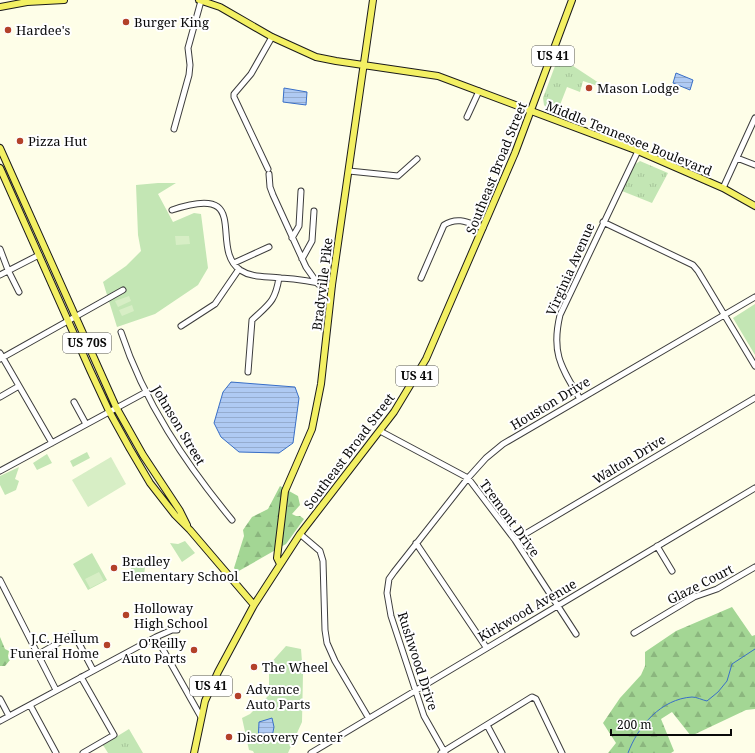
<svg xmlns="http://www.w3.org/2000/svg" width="755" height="753" font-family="'Noto Serif',serif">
<defs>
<pattern id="grass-tufts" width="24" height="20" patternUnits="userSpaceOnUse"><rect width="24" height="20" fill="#c3e6b4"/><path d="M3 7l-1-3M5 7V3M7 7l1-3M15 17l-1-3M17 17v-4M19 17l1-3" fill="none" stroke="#a6c499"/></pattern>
<pattern id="forest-firs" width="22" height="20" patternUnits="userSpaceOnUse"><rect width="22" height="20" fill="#a3d694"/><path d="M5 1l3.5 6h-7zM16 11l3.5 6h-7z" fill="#8bb67e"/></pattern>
<pattern id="water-rules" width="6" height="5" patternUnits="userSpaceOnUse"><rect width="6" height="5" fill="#afcaf3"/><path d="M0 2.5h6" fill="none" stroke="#95accf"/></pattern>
</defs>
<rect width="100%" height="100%" fill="#fefee8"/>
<path fill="url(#grass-tufts)" d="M558,58H561L599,83L598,86L583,81L580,92L567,87L558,110L586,122L585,124L548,109L544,105L543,98Z
M640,161L668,173L652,203L622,191L634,165Z
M129,729L143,753H108L103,745Z"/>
<path fill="url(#forest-firs)" d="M280,486L298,496L300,505L292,514L296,516H300L304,519L286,544L237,572L234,568L244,536L243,530L252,517L268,509Z
M732,607L752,636L755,635V709L746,710L691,736L672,712L661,719L674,751L671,753H608L616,743L603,723L620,698L641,675L645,666V652L676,631Z
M0,637L5,649L9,651L8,656L10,660L5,666H0Z"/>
<path fill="#c3e6b4" d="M158,183H176L158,194L173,222L194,213L201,214L208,268L198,285L155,314L117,327L103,282L126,266L141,251L138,235L136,185Z
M755,304V355L733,318Z
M87,452L90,458L73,467L70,461Z
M47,454L52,463L37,470L33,463Z
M19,467L15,479L19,481L16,490L5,495L0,485V476Z
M185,541L195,553L182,562L170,543L178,544Z
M92,553L107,580L88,590L73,564Z
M131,566L145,567L144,576L131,575Z
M286,646L301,649L303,674L302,722L288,753H254L253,751L249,750L242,718L250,714L269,695V665Z"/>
<path fill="#d7eec5" d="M175,236H189L190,244L176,245Z
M129,296L131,301L118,307L115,301Z
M132,305L134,311L122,316L119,310Z
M111,457L126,484L88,507L72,480Z
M99,572L104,581L90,588L85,579Z"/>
<path fill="url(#water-rules)" stroke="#396fc7" d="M676,73L693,80L690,90L673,83Z
M284,88L307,92L306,105L283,102Z
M231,382L295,387L299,398L293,443L279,453L239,452L221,437L214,423L223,392Z
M272,718L274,727L272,737H269L270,742L258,743L259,722Z"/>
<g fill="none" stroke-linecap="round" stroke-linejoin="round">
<path stroke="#396fc7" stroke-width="1" d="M628,753C638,726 661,699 692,697C697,697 702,700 707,701L718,692L727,681L732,664L755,649"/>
<defs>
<path id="minor" d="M467,117L479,91
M174,129L189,75L190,65L188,48L201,1
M737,158L755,165
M268,169L234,97V94L251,74L272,37
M349,171L398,176L417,159
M269,174L270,187L273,195L306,267L318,284
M723,188L755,118
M172,210C254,182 208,247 240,270C252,278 266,276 281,278C298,279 316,282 332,286
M603,222L693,265L698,271L755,366
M292,238L299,226L301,191
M0,249L8,270L19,292
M302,259L312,241L314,211
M234,263L269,247
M0,275L39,255
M421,278L444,225C458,216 469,223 483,228
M181,326L215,304L239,269
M121,332C144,402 186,464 232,520
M0,353L52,443
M0,359L123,290
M248,372L252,320C269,304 275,302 279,278
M0,397L19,386
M580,399C561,367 551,353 560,315L638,151
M74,402L86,424
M380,431L468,478L515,540L576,634
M0,471L146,392
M300,534L320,551L323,561L325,630L327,643L335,661L368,717
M515,540L755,398
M416,543L486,647
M657,546L672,571
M0,580L56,690
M634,633L694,597L717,589L755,567
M156,637L201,717
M37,655L74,634L93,670
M81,677L114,735L83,753
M0,699L9,716
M30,705L56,753
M0,721L156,637L172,630H177
M487,725L502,753
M311,753L755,488
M441,753L532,697L536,699L562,753
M445,753L424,716L391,616L387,593L389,579L394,572L468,478L486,458L503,444L755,297"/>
<path id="major" d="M199,0L220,7L272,37L316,57L336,61L438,76L638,151L723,188L755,206
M0,7L27,2L64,0
M0,148L116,407L143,455L180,511L187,525
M0,168L90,370L109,411L130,449L150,483L175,515L190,530L254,605
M280,564L277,558L285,491L312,429L321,384L332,285L373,0
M194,753L205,701L218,672L254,605L300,534L394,412L426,359L515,153L572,0"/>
</defs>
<use href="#minor" stroke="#3d3d3d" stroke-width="7"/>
<use href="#major" stroke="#1b1b1b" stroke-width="8"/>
<use href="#minor" stroke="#fff" stroke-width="5"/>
<use href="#major" stroke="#f3f063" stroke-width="6"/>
</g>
<g fill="#b34129" stroke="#fff" stroke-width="1.5">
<circle cx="126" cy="22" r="4"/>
<circle cx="8" cy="30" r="4"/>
<circle cx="589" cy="88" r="4"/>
<circle cx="20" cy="141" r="4"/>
<circle cx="114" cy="568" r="4"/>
<circle cx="126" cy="615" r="4"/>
<circle cx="107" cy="645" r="4"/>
<circle cx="194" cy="650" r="4"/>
<circle cx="254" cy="667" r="4"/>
<circle cx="238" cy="696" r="4"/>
<circle cx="229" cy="737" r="4"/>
</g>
<g text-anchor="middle" stroke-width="4" stroke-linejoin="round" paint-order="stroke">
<g fill="#fff" stroke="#545454" stroke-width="1">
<rect x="532" y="46" width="42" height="20" rx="3"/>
<rect x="63" y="333" width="48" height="20" rx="3"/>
<rect x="396" y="366" width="42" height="20" rx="3"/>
<rect x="190" y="676" width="42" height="20" rx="3"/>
</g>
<g font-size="12" font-weight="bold" fill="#0a0a0a">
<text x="553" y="60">US 41</text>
<text x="87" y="347">US 70S</text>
<text x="417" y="380">US 41</text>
<text x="211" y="690">US 41</text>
</g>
<g font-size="13" fill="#0a0a0a" stroke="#fff" text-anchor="start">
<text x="134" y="27">Burger King</text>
<text x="16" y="35">Hardee's</text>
<text x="597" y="93">Mason Lodge</text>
<text x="28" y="146">Pizza Hut</text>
<text x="122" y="566">Bradley<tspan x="122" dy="15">Elementary School</tspan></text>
<text x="134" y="613">Holloway<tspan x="134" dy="15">High School</tspan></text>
<text x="99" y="643" text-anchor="end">J.C. Hellum<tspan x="99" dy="15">Funeral Home</tspan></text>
<text x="186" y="648" text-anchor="end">O'Reilly<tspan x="186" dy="15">Auto Parts</tspan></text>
<text x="262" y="672">The Wheel</text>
<text x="246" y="694">Advance<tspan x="246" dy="15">Auto Parts</tspan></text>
<text x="237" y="742">Discovery Center</text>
</g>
<g font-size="13" fill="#0a0a0a" stroke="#fff">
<text transform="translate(629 138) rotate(22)" y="5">Middle Tennessee Boulevard</text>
<text transform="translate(496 168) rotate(-68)" y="5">Southeast Broad Street</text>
<text transform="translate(570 269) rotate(-66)" y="5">Virginia Avenue</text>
<text transform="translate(322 284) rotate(-83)" y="5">Bradyville Pike</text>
<text transform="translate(550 403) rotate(-31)" y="5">Houston Drive</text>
<text transform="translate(179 425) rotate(59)" y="5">Johnson Street</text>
<text transform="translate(349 451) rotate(-53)" y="5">Southeast Broad Street</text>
<text transform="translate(629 459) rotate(-31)" y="5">Walton Drive</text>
<text transform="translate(510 518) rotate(54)" y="5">Tremont Drive</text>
<text transform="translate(700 584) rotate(-27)" y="5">Glaze Court</text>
<text transform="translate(527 610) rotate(-30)" y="5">Kirkwood Avenue</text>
<text transform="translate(418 661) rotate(72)" y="5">Rushwood Drive</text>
</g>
</g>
<path d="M611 729v6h120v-6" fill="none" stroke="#0a0a0a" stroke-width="2"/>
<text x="617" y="729" font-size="12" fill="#0a0a0a" stroke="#ffffff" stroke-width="3" paint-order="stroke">200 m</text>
</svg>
